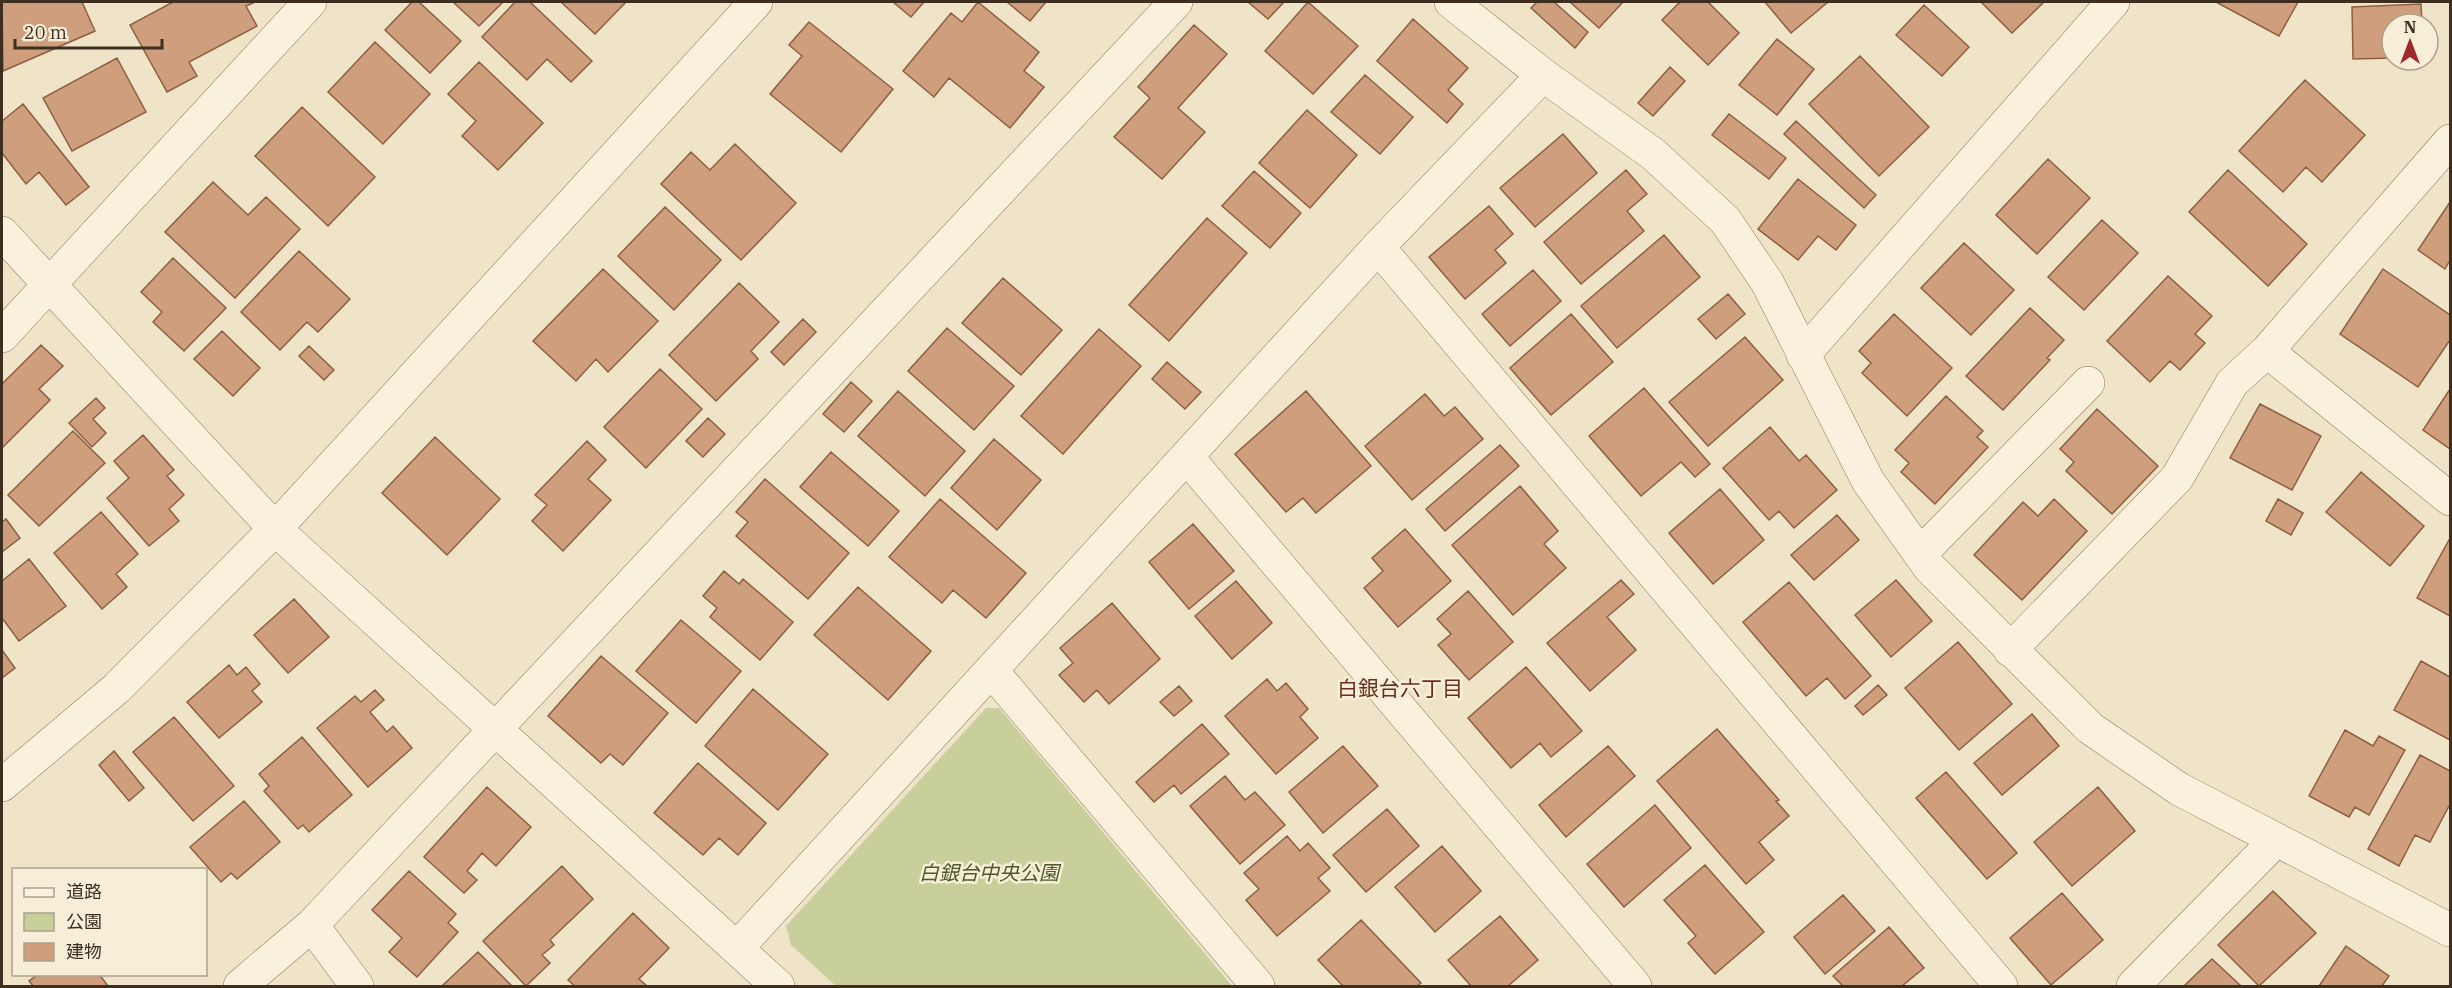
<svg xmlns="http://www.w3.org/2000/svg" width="2452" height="988" font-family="'IBM Plex Serif','Noto Sans JP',serif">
<rect width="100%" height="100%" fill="#f0e4c8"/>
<path fill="#c9cf9b" d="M986,708H999L1232,986H836L791,945L786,926Z"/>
<path fill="#cf9f7d" stroke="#8d5f41" stroke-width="1.5" d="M2,2H82L95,31L3,71Z
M173,2H255L246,6L257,26L189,62L197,76L167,92L130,25Z
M412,2H419L461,41L430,73L385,30Z
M453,2H503L479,26Z
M515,2H530L592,61L571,82L547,59L527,80L482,37Z
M561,2H626L595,34Z
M893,2H924L911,17Z
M978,2L1039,52L1024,71L1044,87L1010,128L949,78L934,97L903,71L951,13L962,22Z
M1007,2H1046L1030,21Z
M1248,2H1284L1268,19Z
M1308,2L1358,46L1313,94L1265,51Z
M1537,2H1554L1588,32L1575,48L1531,8Z
M1570,2H1623L1599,28Z
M1680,2H1708L1739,33L1708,65L1662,20Z
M1765,2H1828L1791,33Z
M1981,2H2044L2012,33Z
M2216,2H2298L2279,36Z
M2421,4L2422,24H2392V58L2353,59L2352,7Z
M1924,5L1969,47L1942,76L1896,35Z
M1413,19L1468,68L1448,90L1463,104L1447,123L1377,61Z
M809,22L893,89L841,152L770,94L802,56L789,45Z
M1194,25L1227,54L1178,108L1205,132L1162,179L1114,137L1150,98L1138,87Z
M1777,39L1814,69L1777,115L1739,85Z
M375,42L430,94L383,144L328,92Z
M1860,56L1929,127L1879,176L1809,104Z
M117,58L146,112L72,151L43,98Z
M479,62L543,123L498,170L462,136L476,121L448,94Z
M1670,67L1685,81L1653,116L1638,103Z
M1365,75L1413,117L1380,154L1331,112Z
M2305,80L2365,135L2322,182L2306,167L2283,192L2239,151Z
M23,104L89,187L66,205L39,172L26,184L2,153V121Z
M302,107L375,177L328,226L255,156Z
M1307,110L1357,155L1310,208L1259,163Z
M1729,114L1786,158L1769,179L1712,135Z
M1796,121L1876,195L1864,208L1784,134Z
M1563,134L1597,173L1535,227L1500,188Z
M735,144L796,203L741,260L661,184L691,152L710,170Z
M2048,159L2090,198L2037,254L1996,215Z
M1626,170L1647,194L1627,211L1644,231L1581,284L1544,242Z
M2228,170L2307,244L2268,286L2189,212Z
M1254,171L1301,213L1270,248L1222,206Z
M1798,179L1856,225L1836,250L1818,236L1798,260L1758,229Z
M213,182L248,215L266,197L300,229L235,298L165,232Z
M2450,202V260L2445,269L2418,250Z
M1489,206L1513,234L1495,250L1506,263L1465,299L1429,257Z
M665,207L721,260L674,310L618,256Z
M1207,218L1247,253L1169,341L1129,305Z
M2102,220L2138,253L2084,310L2048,277Z
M1664,235L1700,277L1617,348L1581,306Z
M1964,243L2014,290L1971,335L1921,288Z
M299,251L350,299L318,332L307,322L280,350L241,312Z
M173,258L226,308L184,351L153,322L162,312L141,292Z
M603,269L658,321L608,372L596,359L576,381L533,341Z
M2383,269L2450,315V340L2418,387L2340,334Z
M1533,270L1561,301L1510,346L1482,314Z
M2168,276L2212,316L2195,334L2205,343L2180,370L2170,361L2150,382L2107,341Z
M1003,278L1062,330L1021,375L962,323Z
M739,283L779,322L751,351L758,359L716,401L669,355Z
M1728,294L1745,314L1716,339L1698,319Z
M2030,308L2064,340L2047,358L2050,360L2003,410L1966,376Z
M1571,314L1613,362L1551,415L1510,368Z
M1894,314L1952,368L1907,416L1862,373L1871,363L1859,351Z
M803,319L816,332L784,365L771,352Z
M947,328L1014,386L974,430L908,371Z
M1099,329L1141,366L1063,454L1021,416Z
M222,331L260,368L233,396L194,359Z
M1745,337L1783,380L1708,446L1669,402Z
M41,345L63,366L39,389L50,400L2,448V384Z
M309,346L334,370L324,380L299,356Z
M1167,362L1201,392L1185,409L1152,379Z
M660,369L702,409L646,468L604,427Z
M851,382L872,401L844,432L823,414Z
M1644,388L1710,464L1695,477L1681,462L1641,496L1589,436Z
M2450,389V449L2423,430Z
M898,391L965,451L925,496L858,436Z
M1306,391L1371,466L1316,513L1303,498L1286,512L1235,454Z
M1425,394L1444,416L1455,407L1483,439L1412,500L1365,446Z
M1946,396L1983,431L1977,437L1988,447L1935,504L1901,472L1909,463L1895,450Z
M96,398L105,408L93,419L106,433L92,447L69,423Z
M2260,404L2321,436L2292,490L2230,458Z
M2097,409L2158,466L2112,514L2066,471L2074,462L2060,449Z
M708,418L725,434L703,457L686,441Z
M1770,427L1799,461L1806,455L1837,490L1794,528L1779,511L1769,520L1723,468Z
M73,431L105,463L39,526L8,495Z
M143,435L174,470L167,476L184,495L169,509L179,521L149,546L107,498L129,478L114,461Z
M435,437L500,499L447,555L382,493Z
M994,439L1041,480L997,530L951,488Z
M587,441L606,460L588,479L611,500L563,551L532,521L547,505L535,495Z
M1500,445L1519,466L1445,531L1426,509Z
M831,452L899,511L868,546L800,487Z
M2361,472L2424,526L2390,566L2326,512Z
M765,479L849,553L808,599L736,536L748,522L736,512Z
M1520,486L1558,531L1544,544L1566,568L1513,615L1452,545Z
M1720,489L1764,540L1713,584L1669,533Z
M940,499L1026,573L986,618L953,590L942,603L889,557Z
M2054,499L2087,531L2022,600L1974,555L2023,502L2038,516Z
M2278,499L2303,513L2291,535L2266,521Z
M101,512L138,554L116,574L127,587L102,609L54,553Z
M1837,515L1859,540L1814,580L1791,555Z
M6,519L20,538L2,552V522Z
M1193,524L1234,571L1189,609L1149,562Z
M1405,529L1451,581L1398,627L1364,588L1383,571L1372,558Z
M2449,540L2450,541V616L2417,598Z
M29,559L66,606L19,641L2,618V581Z
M724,571L739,584L743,579L793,622L760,660L710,617L717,608L703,596Z
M1621,580L1634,594L1607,617L1636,650L1590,691L1547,643Z
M1896,580L1932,621L1891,657L1855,615Z
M1236,581L1272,623L1232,659L1195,616Z
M1789,582L1871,676L1845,699L1827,678L1806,696L1743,622Z
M858,587L931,651L888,700L814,635Z
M1468,591L1513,642L1469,680L1438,645L1451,634L1437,619Z
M294,599L329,637L288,673L254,635Z
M1112,603L1160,659L1109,704L1097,690L1084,702L1059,675L1073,663L1060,648Z
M681,620L741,671L696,723L636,671Z
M1958,642L2012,704L1959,750L1905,688Z
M2,650L15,668L2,678Z
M601,656L668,713L623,765L610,754L601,763L548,716Z
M2421,661L2450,677V740L2394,710Z
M229,665L237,675L246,667L260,684L252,691L262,702L219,738L187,702Z
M1526,667L1582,731L1551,757L1540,743L1511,768L1468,718Z
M1267,679L1277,691L1286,683L1308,709L1300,717L1318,738L1276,774L1225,716Z
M1878,685L1887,695L1863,715L1855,706Z
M1179,686L1192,701L1174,716L1160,702Z
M753,689L828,754L778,810L705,746Z
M375,690L384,700L370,712L387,732L393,726L412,748L368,787L317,728L355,696L361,702Z
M2032,714L2059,746L2002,795L1974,763Z
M174,717L234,786L193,821L133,752Z
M1202,724L1229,754L1181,794L1174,785L1154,802L1136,782Z
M1717,729L1779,800L1776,801L1789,816L1759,842L1774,860L1746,884L1657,781Z
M2345,730L2373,746L2379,736L2405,750L2369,815L2355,807L2349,817L2309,796Z
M302,737L352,795L309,832L303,825L298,829L264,791L269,786L259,774Z
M1343,746L1378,786L1323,833L1289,792Z
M1608,746L1635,776L1566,837L1539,805Z
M114,751L144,788L129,801L99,765Z
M2420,755L2450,771V804L2430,842L2415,835L2399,866L2368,849Z
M698,763L766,823L738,855L719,838L703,855L654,813Z
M1946,772L2017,853L1987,879L1916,798Z
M1225,776L1245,800L1255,792L1285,825L1240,864L1190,806Z
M487,787L531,827L496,866L482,853L467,871L477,880L464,893L424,857Z
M2098,787L2135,831L2072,886L2034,842Z
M244,801L280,842L237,879L231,873L221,882L190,847Z
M1655,805L1691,848L1624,907L1587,864Z
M1387,809L1419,846L1366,892L1333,855Z
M1287,836L1300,851L1308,843L1330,868L1318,878L1330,891L1277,936L1246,900L1259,889L1244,873Z
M1442,846L1481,891L1435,932L1395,887Z
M1705,865L1764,932L1715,974L1688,943L1696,936L1664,900Z
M562,866L593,899L550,940L554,945L542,955L550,963L526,986L483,941Z
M409,871L456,914L448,923L458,932L417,977L389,952L402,938L372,910Z
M2273,891L2316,933L2259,986L2218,945Z
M2062,893L2103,940L2051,985L2010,938Z
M1843,895L1875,931L1825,974L1794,937Z
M633,913L669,948L639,979L647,986H575L568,980Z
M1500,916L1538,960L1508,986H1471L1448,960Z
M1361,920L1421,983L1417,986H1343L1318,960Z
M1889,927L1924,968L1902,986H1843L1833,976Z
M2346,946L2389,976L2382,986H2319Z
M478,952L512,986H442Z
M2212,959L2241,986H2184Z
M39,974H99L108,986H33L29,981Z"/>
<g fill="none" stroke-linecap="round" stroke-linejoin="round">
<defs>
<path id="minor" d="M2,233L275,529L778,986
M1378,247L2001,986
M2,336L310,2
M2267,351L2450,499
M1803,355L2113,2
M1187,457L1635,986
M1920,554L2088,383
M2010,650L2177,478L2232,383L2267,351L2450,141
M991,670L1258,986
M312,925L357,986
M737,948L1378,247L1543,75
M240,986L312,925L1176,2
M2133,986L2275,841"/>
<path id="tertiary" d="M1451,2L1543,75L1653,154L1725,220L1767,282L1868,481L1929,567L2090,728L2179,789L2450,930
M2,785L117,688L275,529L756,2"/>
</defs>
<use href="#minor" stroke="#8d765c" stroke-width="34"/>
<use href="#tertiary" stroke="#8d765c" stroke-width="34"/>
<use href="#minor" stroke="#faf1dc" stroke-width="33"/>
<use href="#tertiary" stroke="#faf1dc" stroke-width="33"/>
</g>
<g text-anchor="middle" stroke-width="5" stroke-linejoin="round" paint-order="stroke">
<g font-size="20" font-style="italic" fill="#4d5a26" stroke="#f7eed8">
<text x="989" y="880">白銀台中央公園</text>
</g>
<g font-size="21" fill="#6b2e1e" stroke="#f7eed8">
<text x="1400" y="696">白銀台六丁目</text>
</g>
</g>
<rect width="2452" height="988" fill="none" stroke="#3d2e20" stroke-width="6"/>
<rect x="12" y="868" width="195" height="108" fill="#f7eed8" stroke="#ada18e" stroke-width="1.5"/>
<rect x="24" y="888" width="30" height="9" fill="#faf1dc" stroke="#ada18e" stroke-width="1.5"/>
<text x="66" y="898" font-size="18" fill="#3d2e20">道路</text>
<rect x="24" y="913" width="30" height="18" fill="#c9cf9b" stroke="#ada18e" stroke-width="1.5"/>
<text x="66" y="928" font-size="18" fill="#3d2e20">公園</text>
<rect x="24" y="943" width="30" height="18" fill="#cf9f7d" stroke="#ada18e" stroke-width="1.5"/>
<text x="66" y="958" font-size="18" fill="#3d2e20">建物</text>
<g transform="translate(2410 42)"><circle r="28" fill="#f7eed8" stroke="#ada18e" stroke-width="1.5"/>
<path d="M0-4.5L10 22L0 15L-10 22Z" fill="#9e2a2b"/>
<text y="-9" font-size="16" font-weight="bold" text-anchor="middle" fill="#3d2e20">N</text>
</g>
<path d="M15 39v9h147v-9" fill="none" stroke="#3d2e20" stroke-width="3"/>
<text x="24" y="39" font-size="18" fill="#3d2e20" stroke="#f7eed8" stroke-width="4.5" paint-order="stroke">20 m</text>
</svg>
